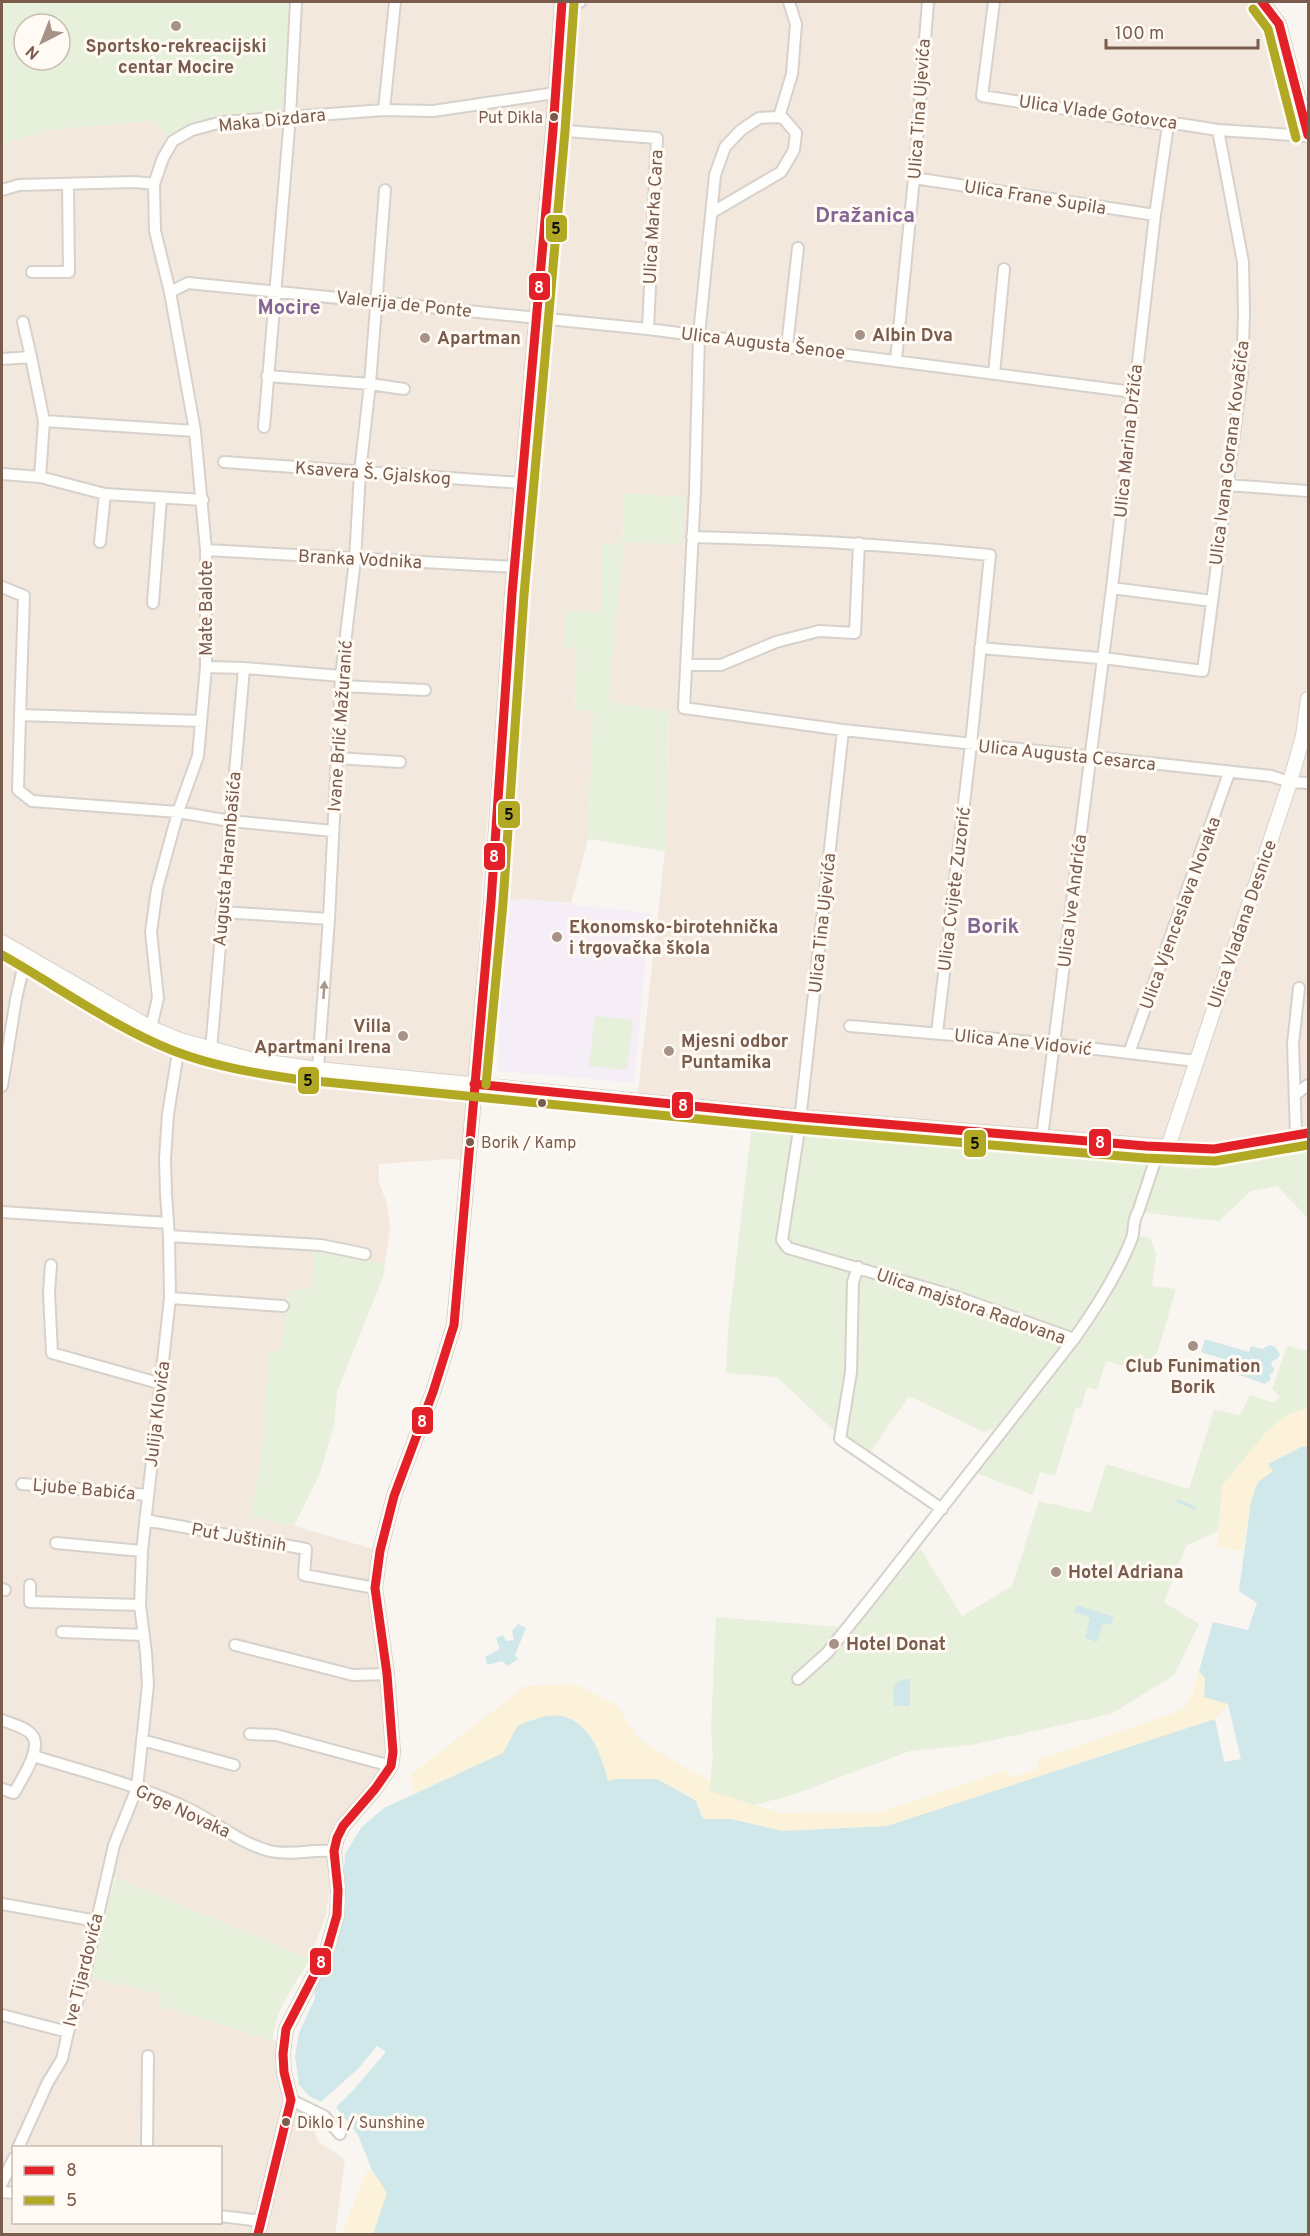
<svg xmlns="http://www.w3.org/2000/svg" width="1310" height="2236" font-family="Overpass,sans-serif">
<rect width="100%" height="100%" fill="#f9f5f0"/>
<path fill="#f2e8de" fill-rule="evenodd" d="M296,2H1262L1270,10L1308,135V1146L1227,1161L1193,1164L752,1120L636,1112L563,1103L475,1097L469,1160L450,1159L379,1164V1182L387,1204L390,1227L385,1264L315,1251L312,1289L290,1291L280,1351H269L261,1458L251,1516L294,1526L380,1551L377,1580L393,1752L334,1851L326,1914L310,1959L106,1874L84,1981L90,1978L162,1994L157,2004L283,2043L291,2099L306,2106L318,2141L345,2160L335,2234H2V144L52,130L153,121ZM522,482L547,485L522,484L524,562L503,901L524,899L571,903L588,839L593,712L574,709L577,650L566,611L601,612V544L622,546L624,493V541L608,702L669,712L665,851L637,1100L482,1085L474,1019L481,901L506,592ZM14,2148H220V2222H14Z"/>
<path fill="#f6eef6" d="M524,899L650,913L634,1083L498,1071L503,901Z"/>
<path fill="#e7f0db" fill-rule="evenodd" d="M2,2H296L290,117L222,122L173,141L153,121L52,130L2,144ZM24,24H60V60H24Z
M624,493L685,497L682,545L624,542L608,702L669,712C666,758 668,805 665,851L588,839L593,712L574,709L577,650L564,648L566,611L601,612V543L622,545Z
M595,1016L633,1020L627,1070L589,1066Z
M752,1124L840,1136L1194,1169L1308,1150V1218L1277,1186L1251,1191L1219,1221L1138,1212L1133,1235L1150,1238L1156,1254L1152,1286L1176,1289L1151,1374L1106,1361L1097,1390L1087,1387L1081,1408L1076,1407L1055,1476L1040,1472L1033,1495L972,1471L993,1428L984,1432L909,1396L869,1454L831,1428L777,1377L726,1373L728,1330Z
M315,1251L385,1264L383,1277L337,1392L334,1425L320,1473L294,1526L251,1516L261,1458L269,1351H280L290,1291L312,1289Z
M1287,1346L1308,1351V1409L1289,1414L1268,1430L1222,1486L1218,1531L1186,1546L1164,1602L1199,1624L1174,1675L1111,1714L971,1745L910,1751L789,1796L753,1805L709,1791L713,1758L711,1729L716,1617L839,1627L918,1545L962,1616L1012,1586L1039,1501L1091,1513L1106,1464L1189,1489L1214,1410L1240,1415L1250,1395L1274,1403L1280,1397L1272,1389Z
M115,1877L310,1959C295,1985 274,2010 273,2041L157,2005L162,1994L90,1978Z"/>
<path fill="#fbf2d9" d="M1306,1408L1308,1409V1446L1301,1447L1268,1464L1273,1470L1251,1501L1243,1551L1217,1548L1222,1486L1268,1430L1289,1414Z
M1199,1671L1228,1704L1215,1719L887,1826L783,1831L731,1819H703L695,1799L657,1779L607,1781C600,1748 595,1737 567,1716L503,1753L413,1794L412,1774L525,1686L575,1684L618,1706L637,1737L673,1761L711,1781L709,1791L780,1813L881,1812L1006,1770L1010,1778L1037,1769L1039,1760L1184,1709L1192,1696Z
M372,2170L388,2193L373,2234H341L367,2172Z"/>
<path fill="#d0e8ea" d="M1205,1339L1249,1352L1251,1346L1262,1349L1270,1345L1275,1347L1280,1354L1277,1359L1272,1361L1271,1364L1274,1369L1273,1373L1269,1375L1271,1379L1265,1384L1233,1373L1236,1363L1201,1352Z
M1308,1446V2234H373L387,2193L372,2170L358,2135L336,2107L354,2089L385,2052L377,2046L358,2069L321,2102L309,2096L299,2085L295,2056L299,2033L315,1998L314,1987L335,1951L346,1897L344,1870L345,1854L361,1828L384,1808L503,1753L517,1727C524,1722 531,1721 539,1718C582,1705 600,1747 608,1781L615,1779H657L695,1800L703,1819H731L783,1831L887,1826L1215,1719L1224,1762L1241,1759L1228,1704L1204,1697L1205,1678L1199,1671L1213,1622L1248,1630L1257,1603L1239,1591L1251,1501L1258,1482L1273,1471L1268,1464L1301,1447Z
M1077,1605L1114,1617L1111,1625L1103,1623L1097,1642L1085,1638L1090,1618L1074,1612Z
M518,1624L526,1628L515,1655L518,1659L508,1666L502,1661L487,1665L485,1657L500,1649L496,1638L503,1635L506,1641L514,1640L512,1631Z
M902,1679H910V1706H894L893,1686Z"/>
<path fill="#f9f5f0" d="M377,2046L386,2052L354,2089L336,2107V2103L352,2087L381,2053L378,2050L360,2071L324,2104L321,2102L358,2069Z"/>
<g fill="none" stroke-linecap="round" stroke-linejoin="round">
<path stroke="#d0e8ea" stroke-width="3" d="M1178,1501L1195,1508"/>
<defs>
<path id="minor" d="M577,2H580
M994,2L982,96L1168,125L1180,124L1218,130L1308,136
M384,110L395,2
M779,117L792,74L796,24L789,2
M553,130L657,138L648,329
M914,178L1155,215
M2,190L19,185L135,182L154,184
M711,213L781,172L794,150L796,133L784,119L779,117L759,118L741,130L725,147L715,175L699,335L695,491L684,708L843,730L1271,776L1290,782L1308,783
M32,272H69L68,184
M170,292L188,283L648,329L1133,392
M23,322L31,357
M787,346L798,248
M2,359L31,357L44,421L195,431
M896,360L914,178L928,2
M994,374L1004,269
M267,376L370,384L404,389
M264,427L290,117L296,2
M224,462L521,483
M2,474L40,477L44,421
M40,477L105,494
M1227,485L1308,491
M692,537C792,539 891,545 990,555L971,744L937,1033
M100,542L105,494L203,500
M206,550L514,567
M2,587L24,596L20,715
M1112,588L1212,601
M153,603L161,498
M980,648L1111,659L1203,671L1242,374L1244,314L1243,262L1218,130
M686,665H721L776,642L819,631L855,633L859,543
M206,667L244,668L341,676
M341,686L425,690
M201,721L20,715L18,790L32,801L178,812L230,821L333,831
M843,730L799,1130L782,1240L788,1248L954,1296L1074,1339
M337,758L400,762
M222,912L329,919
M850,1026L1054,1044L1196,1061
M151,1028L158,998L151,932L157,889L178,812L198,756L206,667V550L195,431L170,292L155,231L154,184L163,158L173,141L192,130L222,122L384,110L433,111L555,93
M211,1050L244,668
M1129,1053L1229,773
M318,1069L329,919L341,676L355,560L360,472L370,384L385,190
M2,1086L16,999L26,955
M1296,1094L1308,1085
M1296,1135L1293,1044L1299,988
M1042,1137L1112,588L1155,215L1168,125
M1168,1147L1214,1149L1308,1133
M2,1212L168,1223
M169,1236L321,1245L365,1254
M51,1265L49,1293L52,1353L162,1384
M858,1267L853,1282L851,1372L840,1439L942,1509
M170,1298L283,1306
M22,1484L147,1495
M145,1520L306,1549L304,1575L375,1588
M56,1543L142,1551
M30,1585V1602L140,1605
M2,1589L5,1590
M62,1632L144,1635
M235,1645L353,1675L387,1674
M798,1679L827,1653L872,1597L1074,1339C1096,1308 1118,1274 1132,1238C1135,1229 1132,1221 1138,1212L1155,1161
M2,1720C11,1724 26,1727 32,1735C43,1748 21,1780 14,1793L2,1789
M250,1734L276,1735L391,1766
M142,1740L234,1765
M34,1756C87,1773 143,1786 193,1811C218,1824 242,1844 270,1851C291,1856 313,1849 334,1851
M2,1904L97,1921
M2,2015L68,2032
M291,2100L324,2116L340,2134
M18,2148L48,2082L62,2059L68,2032L83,1982L114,1845L137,1788L148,1685L146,1653L140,1605L142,1551L170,1298L169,1236L166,1194L165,1159L168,1114L180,1040
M147,2148L148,2056
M2,2183L14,2158
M2,2192L14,2193
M220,2216L261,2221"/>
<path id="tertiary" d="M1262,2L1279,24L1308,135
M2,942L151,1028L180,1040L253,1060L318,1069L801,1117L1168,1147L1290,782L1303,736L1308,699
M258,2234L291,2100L284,2072L283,2054L286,2029L327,1950L337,1915L338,1890L334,1851L337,1838L343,1826L375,1789L391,1766L393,1752L387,1674L375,1588L380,1551L394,1496L433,1392L454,1325L491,902L512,594L553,130L562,2"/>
</defs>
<use href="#minor" stroke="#d7d1cb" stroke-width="14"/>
<use href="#tertiary" stroke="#d7d1cb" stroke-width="16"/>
<use href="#minor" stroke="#fefefd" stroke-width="10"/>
<use href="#tertiary" stroke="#fefefd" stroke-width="14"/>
<defs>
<path id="bus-1" d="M1262,2L1279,24L1308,135
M474,1084L801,1117L1146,1146L1214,1149L1308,1133
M258,2234L291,2100L284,2072L283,2054L286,2029L327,1950L337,1915L338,1890L334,1851L337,1838L343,1826L375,1789L391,1766L393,1752L387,1674L375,1588L380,1551L394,1496L433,1392L454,1325L491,902L512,594L553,130L562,2"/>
<path id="bus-2" d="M1253,9L1268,29L1296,138
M2,955C59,987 113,1027 174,1051C213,1066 254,1073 295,1079L800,1129L1145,1158L1215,1161L1308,1145
M486,1085L503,903L524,595L565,131L574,3"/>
</defs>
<use href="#bus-1" stroke="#fffaf3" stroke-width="14"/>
<use href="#bus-2" stroke="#fffaf3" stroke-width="14"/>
<use href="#bus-1" stroke="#e32028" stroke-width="9"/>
<use href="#bus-2" stroke="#b1a824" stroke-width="9"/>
</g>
<defs><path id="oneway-solid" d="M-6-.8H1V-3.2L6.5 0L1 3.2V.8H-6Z" transform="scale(1.5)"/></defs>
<use fill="#a8958b" href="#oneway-solid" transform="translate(324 990) rotate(-86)"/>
<g fill="#a69286" stroke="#fffaf3" stroke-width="2">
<circle cx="176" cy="26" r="6"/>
<circle cx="860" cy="335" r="6"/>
<circle cx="425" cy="338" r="6"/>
<circle cx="557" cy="937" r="6"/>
<circle cx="403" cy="1036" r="6"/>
<circle cx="669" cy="1051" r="6"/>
<circle cx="1193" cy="1346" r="6"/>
<circle cx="1056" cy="1572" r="6"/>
<circle cx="834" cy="1644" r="6"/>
</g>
<g fill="#7a5c4d" stroke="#fffaf3" stroke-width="2">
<circle cx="554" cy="117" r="5"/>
<circle cx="542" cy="1103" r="5"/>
<circle cx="470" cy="1142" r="5"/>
<circle cx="286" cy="2122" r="5"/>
</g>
<g text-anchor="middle" stroke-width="6" stroke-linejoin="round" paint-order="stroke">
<g font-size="16" fill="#7a5c4d" stroke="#fffaf3" text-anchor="start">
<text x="543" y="123" text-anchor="end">Put Dikla</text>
<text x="481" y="1148">Borik / Kamp</text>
<text x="297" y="2128">Diklo 1 / Sunshine</text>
</g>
<g font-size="18" font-weight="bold" fill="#7a5c4d" stroke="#fffaf3" text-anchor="start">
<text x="176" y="52" text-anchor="middle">Sportsko-rekreacijski<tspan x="176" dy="21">centar Mocire</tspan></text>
<text x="872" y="341">Albin Dva</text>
<text x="437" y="344">Apartman</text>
<text x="569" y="933">Ekonomsko-birotehnička<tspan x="569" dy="21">i trgovačka škola</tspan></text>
<text x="391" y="1032" text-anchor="end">Villa<tspan x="391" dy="21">Apartmani Irena</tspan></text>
<text x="681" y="1047">Mjesni odbor<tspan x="681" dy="21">Puntamika</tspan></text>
<text x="1193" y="1372" text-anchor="middle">Club Funimation<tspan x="1193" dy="21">Borik</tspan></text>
<text x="1068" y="1578">Hotel Adriana</text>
<text x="846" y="1650">Hotel Donat</text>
</g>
<g font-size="18" fill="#7a5c4d" stroke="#fffaf3">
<text transform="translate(919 109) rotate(-86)" y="6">Ulica Tina Ujevića</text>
<text transform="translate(1098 112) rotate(8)" y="6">Ulica Vlade Gotovca</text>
<text transform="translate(272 120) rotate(-6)" y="6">Maka Dizdara</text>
<text transform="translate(1035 197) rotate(9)" y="6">Ulica Frane Supila</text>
<text transform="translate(653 217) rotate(-87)" y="6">Ulica Marka Cara</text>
<text transform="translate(404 304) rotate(6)" y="6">Valerija de Ponte</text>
<text transform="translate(763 343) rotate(7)" y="6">Ulica Augusta Šenoe</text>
<text transform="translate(1128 441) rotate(-84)" y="6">Ulica Marina Držića</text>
<text transform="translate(1229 453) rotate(-83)" y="6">Ulica Ivana Gorana Kovačića</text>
<text transform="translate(373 473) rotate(4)" y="6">Ksavera Š. Gjalskog</text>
<text transform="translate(360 559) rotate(3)" y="6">Branka Vodnika</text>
<text transform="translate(206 608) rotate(-90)" y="6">Mate Balote</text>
<text transform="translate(340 726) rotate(-86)" y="6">Ivane Brlić Mažuranić</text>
<text transform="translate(1067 755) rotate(6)" y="6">Ulica Augusta Cesarca</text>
<text transform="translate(227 859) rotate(-85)" y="6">Augusta Harambašića</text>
<text transform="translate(954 889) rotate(-83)" y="6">Ulica Cvijete Zuzorić</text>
<text transform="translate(1072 901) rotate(-83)" y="6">Ulica Ive Andrića</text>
<text transform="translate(1180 913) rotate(-70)" y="6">Ulica Vjenceslava Novaka</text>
<text transform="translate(822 923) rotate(-84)" y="6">Ulica Tina Ujevića</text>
<text transform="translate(1242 924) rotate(-71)" y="6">Ulica Vladana Desnice</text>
<text transform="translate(1023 1042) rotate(6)" y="6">Ulica Ane Vidović</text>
<text transform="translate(971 1306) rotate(19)" y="6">Ulica majstora Radovana</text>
<text transform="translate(157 1414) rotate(-83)" y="6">Julija Klovića</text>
<text transform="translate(84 1489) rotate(5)" y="6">Ljube Babića</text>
<text transform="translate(239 1537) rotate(10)" y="6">Put Juštinih</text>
<text transform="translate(183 1811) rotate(25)" y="6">Grge Novaka</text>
<text transform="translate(83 1970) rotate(-76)" y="6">Ive Tijardovića</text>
</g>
<g font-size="20" font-weight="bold" fill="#846695" stroke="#fffaf3">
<text x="289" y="314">Mocire</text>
</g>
<g font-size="21" font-weight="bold" fill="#846695" stroke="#fffaf3">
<text x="865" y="222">Dražanica</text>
<text x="993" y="933">Borik</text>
</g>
</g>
<g stroke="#fffaf3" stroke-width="2">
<rect x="545" y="214" width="23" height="29" rx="6" fill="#b1a824"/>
<rect x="528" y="272" width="23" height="29" rx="6" fill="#e32028"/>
<rect x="497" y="800" width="24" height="29" rx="6" fill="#b1a824"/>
<rect x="483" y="842" width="23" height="29" rx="6" fill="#e32028"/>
<rect x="297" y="1066" width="23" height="29" rx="6" fill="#b1a824"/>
<rect x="671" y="1091" width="23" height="28" rx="6" fill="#e32028"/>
<rect x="1088" y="1128" width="24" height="29" rx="6" fill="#e32028"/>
<rect x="963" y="1129" width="24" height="29" rx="6" fill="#b1a824"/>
<rect x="411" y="1406" width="23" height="29" rx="6" fill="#e32028"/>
<rect x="309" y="1947" width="23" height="29" rx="6" fill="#e32028"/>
</g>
<g font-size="16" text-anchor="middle" font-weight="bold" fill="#fff">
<text x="539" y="293">8</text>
<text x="494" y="862">8</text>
<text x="683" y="1111">8</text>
<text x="1100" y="1148">8</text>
<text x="422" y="1427">8</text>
<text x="321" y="1968">8</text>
</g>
<g font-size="16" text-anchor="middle" font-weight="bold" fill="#111">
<text x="556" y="234">5</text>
<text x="509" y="820">5</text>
<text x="308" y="1086">5</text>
<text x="975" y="1149">5</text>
</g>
<rect width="1310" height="2236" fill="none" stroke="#7a5c4d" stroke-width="6"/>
<rect x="12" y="2146" width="210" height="78" fill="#fffaf3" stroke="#cabbb1" stroke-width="1.5"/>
<rect x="24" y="2166" width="30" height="9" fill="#e32028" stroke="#cabbb1" stroke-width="1.5"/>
<text x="66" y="2176" font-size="18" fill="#7a5c4d">8</text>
<rect x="24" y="2196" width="30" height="9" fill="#b1a824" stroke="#cabbb1" stroke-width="1.5"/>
<text x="66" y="2206" font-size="18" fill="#7a5c4d">5</text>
<g transform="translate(42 42) rotate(222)"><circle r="28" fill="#fffaf3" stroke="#cabbb1" stroke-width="1.5"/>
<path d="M0-4.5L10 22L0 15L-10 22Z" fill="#a69286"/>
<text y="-9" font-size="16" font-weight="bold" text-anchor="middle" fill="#7a5c4d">N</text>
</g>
<path d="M1106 39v9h152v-9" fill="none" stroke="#7a5c4d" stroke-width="3"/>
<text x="1115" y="39" font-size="18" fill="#7a5c4d" stroke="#fffaf3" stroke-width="4.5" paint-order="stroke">100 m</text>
</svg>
